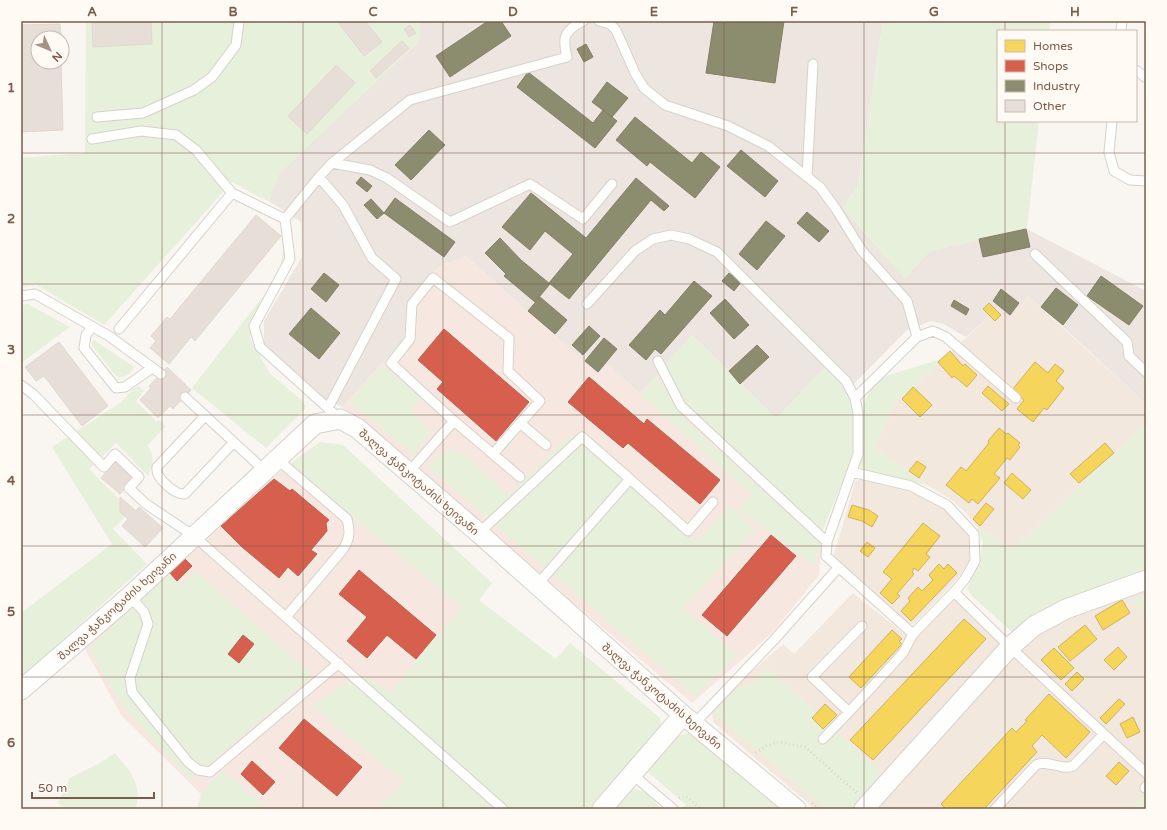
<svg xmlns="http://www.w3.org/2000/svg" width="1167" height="830" font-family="'Varela Round','Noto Sans Georgian',sans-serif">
<rect width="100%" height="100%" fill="#f9f5f0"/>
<path fill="#f2e8de" d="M1028,296L1146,404V423L1013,550L977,527L967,514L952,500L927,485L874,448L897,401L997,309L1008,319Z
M862,477L902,486L944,508L969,536L972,557L957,579L914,624L908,623L838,564L834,555L855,482Z
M1146,584V809H872L1022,646L1046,627Z
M853,593L913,641L954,599L1004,646L859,809H815L713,722L712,711L733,688L783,644L794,654Z"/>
<path fill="#f6e8e1" d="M466,256L598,374L608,364L659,371L680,409L758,484L822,542L819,575L772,633L692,703L342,407L404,339L410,301L438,267Z
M289,464L462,607L391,692L377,684L368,677L312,706L404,782L377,809H270L222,771L201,794L121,715L83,645L182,556Z"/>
<path fill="#ede5e0" d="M420,21H883L858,186L843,208L930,251L1027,229L1146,291V404L1060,324L1028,296L1008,320L997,309L966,337L943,324L932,321L907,330L847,391L825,367L776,419L692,335L640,393L608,364L598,374L466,256L438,267L410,301L404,339L342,407L318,395L264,345V321L302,257L301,222L269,201L278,174L419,41Z"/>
<path fill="#e7f0db" d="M86,21H420L419,41L279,174L269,201L259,197L232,182L104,325L37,285L21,287V158L85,153Z
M883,21H1051L1049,31H998V121H1039L1027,229L930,251L905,279L842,208L858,185Z
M285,237L288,255L252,324L250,338L270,374L303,401L306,408L266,448L192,388L265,294L280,270Z
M28,304L70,327L21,363V305Z
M692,335L776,419L825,367L847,391L853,403V454L821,535L688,408L665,365Z
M94,340L134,367C131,375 122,380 115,375L92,345V342Z
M944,358L897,401L874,448L927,485L869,473L860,466L864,403L871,389L883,377Z
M382,365L421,398L411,411L429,429L425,440L413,454L349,402Z
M656,377L688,423L821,543L814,565L738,509L752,495L641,395Z
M139,386L144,391L136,401L157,422L159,420L166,426L148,445C154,458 154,463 148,476L116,443L89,469L131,511L113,529L147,564L21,677V613L112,544L52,447L120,403L131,391Z
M1146,423V574L1013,633L971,595L967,589L980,560L983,542L977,527L1013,550Z
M570,435L697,542L730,505L755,530L683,608L738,656L695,696L427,466L442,453L451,451L462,453L473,462L508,495Z
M320,442L343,445L492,583L479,600L556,659L570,643L660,718L661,728L639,755L592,809H377L404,782L312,706L346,683L368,677L377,684L391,692L462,607L289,464Z
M196,572L313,675L190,780L122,706L89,649L167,575L181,586Z
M1146,595V614L1131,600Z
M768,668L884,775L851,809H824L714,713L739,687H745Z
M689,733L704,740L788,809H683L686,805L647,771L662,748L673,737Z
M115,753C129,770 144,785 135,809H63L58,802L70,778L100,763Z
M222,771L270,809H197L201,794Z
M631,788C646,791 650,795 659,807L658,809H613Z
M1146,793V809H1131Z"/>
<path fill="#f6d55c" stroke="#d1b158" d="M989,303L1001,315L995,321L983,309Z
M950,351L963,366L965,364L977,375L967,387L954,376L952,378L938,362Z
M1035,362L1048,373L1055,364L1064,371L1056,381L1064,388L1047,410L1044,408L1033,422L1017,409L1024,400L1012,390Z
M988,386L1009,404L1002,411L982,393Z
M913,387L932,405L920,417L902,399Z
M999,428L1006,434L1008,433L1020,443L1018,445L1020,447L1010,460L1007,458L994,474L1000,478L978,504L972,499L969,503L946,485L961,467L966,471L989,443L988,441Z
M1105,443L1114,453L1079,483L1070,474Z
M917,461L926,467L919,478L909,471Z
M1012,473L1031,490L1023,499L1004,483Z
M986,503L994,509L980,526L973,519Z
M852,505L869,510L878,516L872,527L862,521L848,517Z
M923,523L940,536L926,554L930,557L918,571L914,568L912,572L914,574L897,594L900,596L892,604L880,593L892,579L883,572Z
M867,542L875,548L868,557L860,551Z
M939,564L944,569L948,564L957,573L911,621L901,611L910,601L908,598L918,587L922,591L933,580L929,575Z
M1122,600L1130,613L1103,630L1095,616Z
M964,619L986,639L873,760L850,740Z
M1085,625L1097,639L1070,661L1058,647Z
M892,630L902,639L899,641L902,644L861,688L849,677Z
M1118,647L1127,657L1114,670L1104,660Z
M1054,648L1074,668L1061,680L1041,660Z
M1077,672L1084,679L1072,691L1065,684Z
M1049,694L1090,732L1066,758L1042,735L1032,746L1037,752L984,809H946L941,804L1012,728L1016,732L1027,721L1025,720Z
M1119,699L1125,704L1106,724L1100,718Z
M825,704L837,715L823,729L812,718Z
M1133,717L1140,732L1127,738L1120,724Z
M1119,762L1129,771L1116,785L1106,776Z"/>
<path fill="#d6604d" stroke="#ba5f4d" d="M444,329L529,402L496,441L437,389L443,382L418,360Z
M589,377L644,424L647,419L720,480L700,504L628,443L623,448L568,402Z
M274,479L290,491L292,489L329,520L326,523L327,531L311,550L317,554L298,576L288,567L279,578L242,547L221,526Z
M771,535L796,556L727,636L702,615Z
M185,559L192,566L177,581L170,573Z
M359,570L436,635L416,659L387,635L367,658L347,641L367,617L339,594Z
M243,635L254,644L239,663L228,654Z
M304,719L362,767L337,796L279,748Z
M252,761L275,782L263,795L241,774Z"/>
<path fill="#8c8c6e" stroke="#877e64" d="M488,21H501L511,36L450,77L436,56Z
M714,21H784L775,83L706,73Z
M586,44L593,57L584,62L577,49Z
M528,72L593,123L603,110L617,121L595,148L517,87Z
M607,82L628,98L612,117L592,102Z
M635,117L692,163L701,152L720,167L695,198L650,162L647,166L616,140Z
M429,130L445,145L411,180L395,165Z
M741,150L778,181L765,197L727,166Z
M361,177L372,186L367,192L356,183Z
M636,178L669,206L664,211L651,200L569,299L549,283L573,254L545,231L530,250L502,227L531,193L586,238Z
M395,198L455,242L444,257L384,213Z
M371,199L384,213L377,219L364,205Z
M807,212L829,231L819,242L797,223Z
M766,221L785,236L757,270L739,254Z
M1026,229L1030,247L983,257L979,239Z
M500,238L521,260L550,284L535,302L504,276L506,274L485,253Z
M324,273L339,285L326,302L311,289Z
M729,273L741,282L734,291L722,281Z
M1101,276L1143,306L1129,325L1087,296Z
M694,281L712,296L661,354L655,349L646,360L629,345L660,310L665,315Z
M1056,288L1078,305L1063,325L1041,307Z
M1001,289L1019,303L1010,315L993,301Z
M540,297L567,320L555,334L528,311Z
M725,299L749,325L734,339L710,313Z
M954,300L969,309L966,315L951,306Z
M311,308L340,333L319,359L289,334Z
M589,326L600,336L583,355L572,345Z
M604,338L617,349L598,372L585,361Z
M757,345L769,357L740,384L729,371Z"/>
<path fill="#e6ded7" stroke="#e2d8d2" d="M92,21H151L152,44L93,47Z
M337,21H365L382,42L364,56Z
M60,24L61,38H38V62H61L63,130L21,132V25Z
M410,25L416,33L409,37L404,29Z
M402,41L409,48L376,78L370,71Z
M336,65L355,83L307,134L288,116Z
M256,215L281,236L195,341L191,337L169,364L150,348L156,341L151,336L167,317L170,319Z
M59,342L108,406L82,426L44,376L36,381L25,367Z
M167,367L191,390L173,409L170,406L158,418L140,400L151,388L149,386Z
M115,462L134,479L120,494L101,478Z
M120,497L136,511L139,507L163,528L145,547L122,526L128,519L120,512Z"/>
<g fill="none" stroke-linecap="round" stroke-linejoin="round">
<defs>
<path id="lane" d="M599,21L610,24L616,30L635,73L644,88L665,105L728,126L768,146L820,187L836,209L862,251L907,301L917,337
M1121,31L1122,21
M1136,70L1146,78
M97,117L143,113L194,90L212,77L236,45L239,21
M1112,121L1109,152L1114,171L1130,180L1146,181
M92,139L141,131L176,135L196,150L232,193
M332,163L370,170L387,178L450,222L530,184L583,219L612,184
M319,177L343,205L372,258L396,279L328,408
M807,177L813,64
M1035,254L1127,342L1129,356L1146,372
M21,296L35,294L109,336L161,374
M587,304L635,251L653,239L671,235L689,239L717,252L846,381L855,398L858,413V454L827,542L826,556L913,634L954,592L1010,647L1146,773
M92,327L86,335L84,348L116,388L125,387L152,368
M119,329L232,193L285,219
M658,361L681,406L827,542
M21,385L33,394L104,467L115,454L139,477L129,488L146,504L194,536L503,809
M185,397L265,471
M855,398L917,337L933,331L946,337L1016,398
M205,416L157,467C155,478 175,495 185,494L234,442
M340,419L260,347L254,326L290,259L285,219L319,177L332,163L410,100L567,57C562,37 564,31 583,21
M454,421L520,477
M520,423L546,445
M277,459L347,519C350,530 350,538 344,548L286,617
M852,472L911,486L947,505L974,534L975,561L965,579L954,592
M408,473L454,421L391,363L410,339L412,304L433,278L509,338L508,371L540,401L493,454
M630,479L688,531L713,502
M479,533L582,437L630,479L537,585
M130,596L144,612L148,624L130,678L132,692L188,762L198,770L210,772L339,663
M849,712L812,677L862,626
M694,724L774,640L838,568
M823,739L849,712L903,653L913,634
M632,774L673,809
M1145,788L1146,786
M995,809L1036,765C1048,759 1061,771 1073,766L1104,734"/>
<path id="street" d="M21,690L130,596L315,424L340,419L357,428L481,535L683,715L796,809
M602,809L683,715
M864,809L1010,647L1034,626L1066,609L1146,580"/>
</defs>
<use href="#lane" stroke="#d7d1cb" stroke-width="11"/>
<use href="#street" stroke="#d7d1cb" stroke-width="21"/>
<path stroke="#dcd5d0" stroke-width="2.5" stroke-dasharray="1 3" stroke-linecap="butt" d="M756,753L766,746L780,742L805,747L857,793
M679,798L686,796L701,809
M812,803L819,809"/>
<use href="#lane" stroke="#fefefd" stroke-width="9"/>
<use href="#street" stroke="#fefefd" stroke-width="19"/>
</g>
<path fill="none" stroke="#7a5c4d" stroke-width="1" stroke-opacity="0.55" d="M162,21V809M303,21V809M443,21V809M584,21V809M724,21V809M864,21V809M1005,21V31M1005,121V809M21,153H1146M21,284H1146M21,415H1146M21,546H1146M21,677H1146"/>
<g text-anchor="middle" stroke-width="4" stroke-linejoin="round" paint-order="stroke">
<g font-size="11" fill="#7a5c4d" stroke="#fffaf3">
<text transform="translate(419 482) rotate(41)" y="4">შალვა ჭანკოტაძის ხეივანი</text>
<text transform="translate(117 606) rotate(-42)" y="4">შალვა ჭანკოტაძის ხეივანი</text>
<text transform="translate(662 696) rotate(41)" y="4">შალვა ჭანკოტაძის ხეივანი</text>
</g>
</g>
<rect width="1167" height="830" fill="none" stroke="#fffaf3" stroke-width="44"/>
<rect x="997" y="30" width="140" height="92" fill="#fffaf3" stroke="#cabbb1"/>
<rect x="1005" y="40" width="20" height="12" fill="#f6d55c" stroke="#cabbb1"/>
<text x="1033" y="50" font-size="12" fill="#7a5c4d">Homes</text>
<rect x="1005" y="60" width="20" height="12" fill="#d6604d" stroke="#cabbb1"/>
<text x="1033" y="70" font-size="12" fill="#7a5c4d">Shops</text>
<rect x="1005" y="80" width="20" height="12" fill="#8c8c6e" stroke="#cabbb1"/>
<text x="1033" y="90" font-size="12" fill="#7a5c4d">Industry</text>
<rect x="1005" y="100" width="20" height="12" fill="#e6ded7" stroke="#cabbb1"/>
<text x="1033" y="110" font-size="12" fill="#7a5c4d">Other</text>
<g transform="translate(50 50) rotate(134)"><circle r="19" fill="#fffaf3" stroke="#cabbb1"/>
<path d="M0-3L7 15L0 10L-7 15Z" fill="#a69286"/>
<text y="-6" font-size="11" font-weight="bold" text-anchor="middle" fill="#7a5c4d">N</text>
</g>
<path d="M32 792v6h122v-6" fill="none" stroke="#7a5c4d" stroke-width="2"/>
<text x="38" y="792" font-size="12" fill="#7a5c4d" stroke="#fffaf3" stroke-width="3" paint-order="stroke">50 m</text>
<rect x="22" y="22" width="1123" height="786" fill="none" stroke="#7a5c4d" stroke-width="1.5"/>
<g font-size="13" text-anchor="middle" font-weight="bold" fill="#7a5c4d">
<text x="92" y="16">A</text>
<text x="233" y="16">B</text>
<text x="373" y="16">C</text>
<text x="513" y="16">D</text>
<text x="654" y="16">E</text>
<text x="794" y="16">F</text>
<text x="934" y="16">G</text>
<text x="1075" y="16">H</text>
<text x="11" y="92">1</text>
<text x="11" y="223">2</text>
<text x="11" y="354">3</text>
<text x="11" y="485">4</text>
<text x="11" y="616">5</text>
<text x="11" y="747">6</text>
</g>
</svg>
